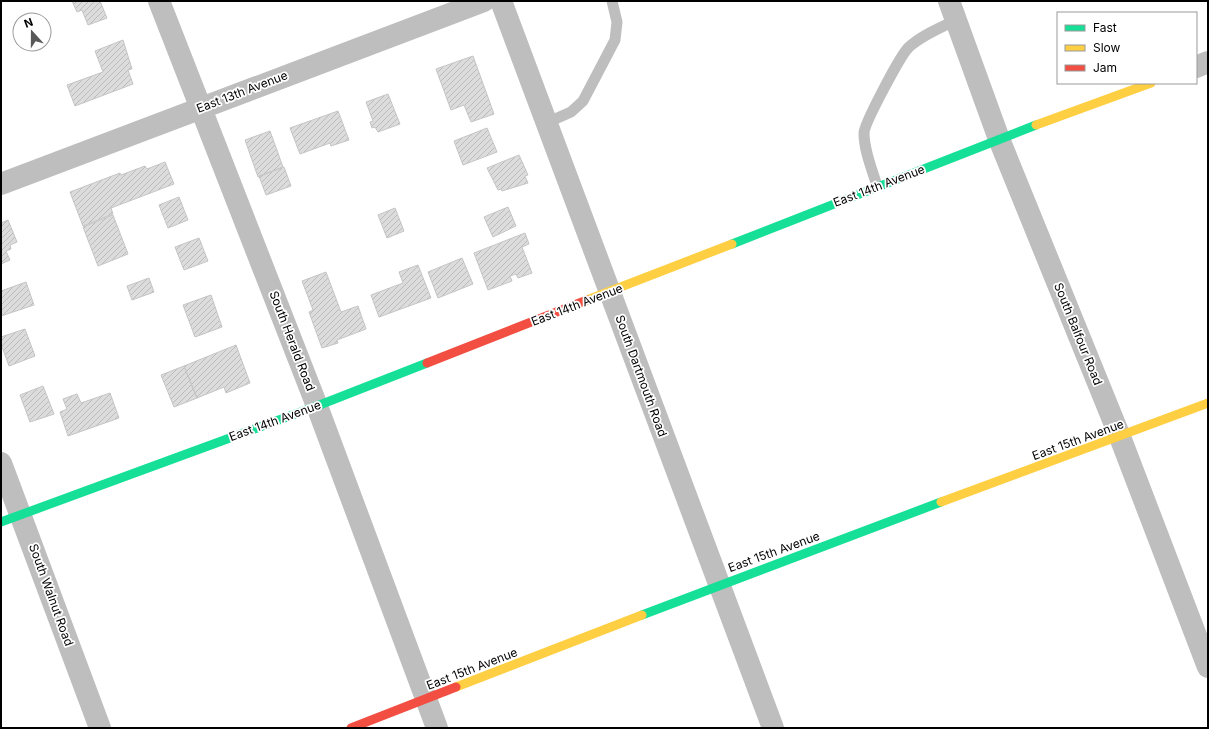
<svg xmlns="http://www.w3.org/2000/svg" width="1209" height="729" font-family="Inter,sans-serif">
<defs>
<pattern id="building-hatch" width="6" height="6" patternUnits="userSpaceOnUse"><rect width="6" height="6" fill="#dcdcdc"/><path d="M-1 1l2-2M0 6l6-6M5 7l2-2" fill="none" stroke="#bbb"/></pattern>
</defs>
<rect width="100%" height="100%" fill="#fff"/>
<path fill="url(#building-hatch)" stroke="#c5c5c5" d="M72,1H100L107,18L88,25L82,10L77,12Z
M123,40L132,69L128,70L133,84L75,106L67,85L103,72L95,51Z
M473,56L494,114L471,122L464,105L451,110L436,69Z
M388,94L400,124L378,132L375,127L372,128L370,122L373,121L366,102Z
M338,111L349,140L331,146L330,143L300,154L290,128Z
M487,128L497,152L463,165L454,141Z
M270,131L283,167L258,177L245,140Z
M519,155L528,175L525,176L528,183L502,191L501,189L498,190L487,168Z
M165,162L174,184L111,208L113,214L83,226L70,192L120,173L121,175L145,166L147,169Z
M284,167L291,186L266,195L259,176Z
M179,197L188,220L168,228L159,205Z
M508,207L516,226L493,237L484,217Z
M395,208L404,231L387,238L378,215Z
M113,215L128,254L98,266L83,227Z
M8,220L17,242L10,245L11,249L6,251L10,260L1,264V223Z
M525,233L529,244L522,247L532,273L518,278L516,274L510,276L512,281L488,290L474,253Z
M199,238L208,261L184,270L175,247Z
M462,258L473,284L438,298L428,272Z
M418,265L431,298L379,317L371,295L403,283L399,272Z
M326,272L341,312L358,306L366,329L337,340L338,343L322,348L309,312L313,310L302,281Z
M149,278L154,292L132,300L127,286Z
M26,282L34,305L1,316V291Z
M211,295L222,327L195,337L183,305Z
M25,329L35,356L9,366L1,344V337Z
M236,345L250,383L226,393L224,387L197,398L184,366Z
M184,366L197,398L174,407L161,375Z
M43,386L54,414L30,422L20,395Z
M110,393L119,418L68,436L60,412L67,409L63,399L77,394L81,403Z"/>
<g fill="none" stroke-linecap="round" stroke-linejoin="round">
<path stroke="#bebebe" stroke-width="11" d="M546,123L571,112L583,101L615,40L617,22L612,1
M877,186C872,169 864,151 864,133C864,124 901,54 909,47C922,35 940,28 956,20"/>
<path stroke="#bebebe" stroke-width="22" d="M159,1L317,406L437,728
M501,1L773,728
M949,1L999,139L1120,437L1208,667
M1196,67L1208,62
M1,184L484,1
M1,463L100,728"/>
<path stroke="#16e098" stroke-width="9" d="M732,244L1036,125
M1,522L317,406L427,363
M642,615L941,502"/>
<path stroke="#ffcf43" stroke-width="9" d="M1036,125L1151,83
M587,300L732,244
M941,502L1208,403
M456,687L642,615"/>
<path stroke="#f24e42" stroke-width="9" d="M427,363L587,300
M351,728L456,687"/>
</g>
<g text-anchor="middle" stroke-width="3.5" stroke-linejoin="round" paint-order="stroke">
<g font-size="12" fill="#000" stroke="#fff">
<text transform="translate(242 92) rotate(-21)" y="4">East 13th Avenue</text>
<text transform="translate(879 186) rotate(-21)" y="4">East 14th Avenue</text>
<text transform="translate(577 305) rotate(-21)" y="4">East 14th Avenue</text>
<text transform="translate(1078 334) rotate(68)" y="4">South Balfour Road</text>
<text transform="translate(292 341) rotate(69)" y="4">South Herald Road</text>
<text transform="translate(641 376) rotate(70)" y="4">South Dartmouth Road</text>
<text transform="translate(275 421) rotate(-20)" y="4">East 14th Avenue</text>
<text transform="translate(1078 440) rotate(-20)" y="4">East 15th Avenue</text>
<text transform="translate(774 552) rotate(-20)" y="4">East 15th Avenue</text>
<text transform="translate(51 595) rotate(70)" y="4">South Walnut Road</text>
<text transform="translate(472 669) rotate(-21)" y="4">East 15th Avenue</text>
</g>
</g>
<rect width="1209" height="729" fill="none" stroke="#000000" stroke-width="4"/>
<rect x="1057" y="12" width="140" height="72" fill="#ffffff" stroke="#999999"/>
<rect x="1065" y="25" width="20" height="6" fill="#16e098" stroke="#999999"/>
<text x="1093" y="32" font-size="12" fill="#000000">Fast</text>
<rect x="1065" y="45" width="20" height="6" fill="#ffcf43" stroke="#999999"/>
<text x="1093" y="52" font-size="12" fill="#000000">Slow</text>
<rect x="1065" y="65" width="20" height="6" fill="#f24e42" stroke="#999999"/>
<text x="1093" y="72" font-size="12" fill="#000000">Jam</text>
<g transform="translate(32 32) rotate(339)"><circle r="19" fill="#ffffff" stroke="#999999"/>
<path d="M0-3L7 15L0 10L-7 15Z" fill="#595959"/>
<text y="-6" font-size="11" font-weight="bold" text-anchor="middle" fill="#000000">N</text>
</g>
</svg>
